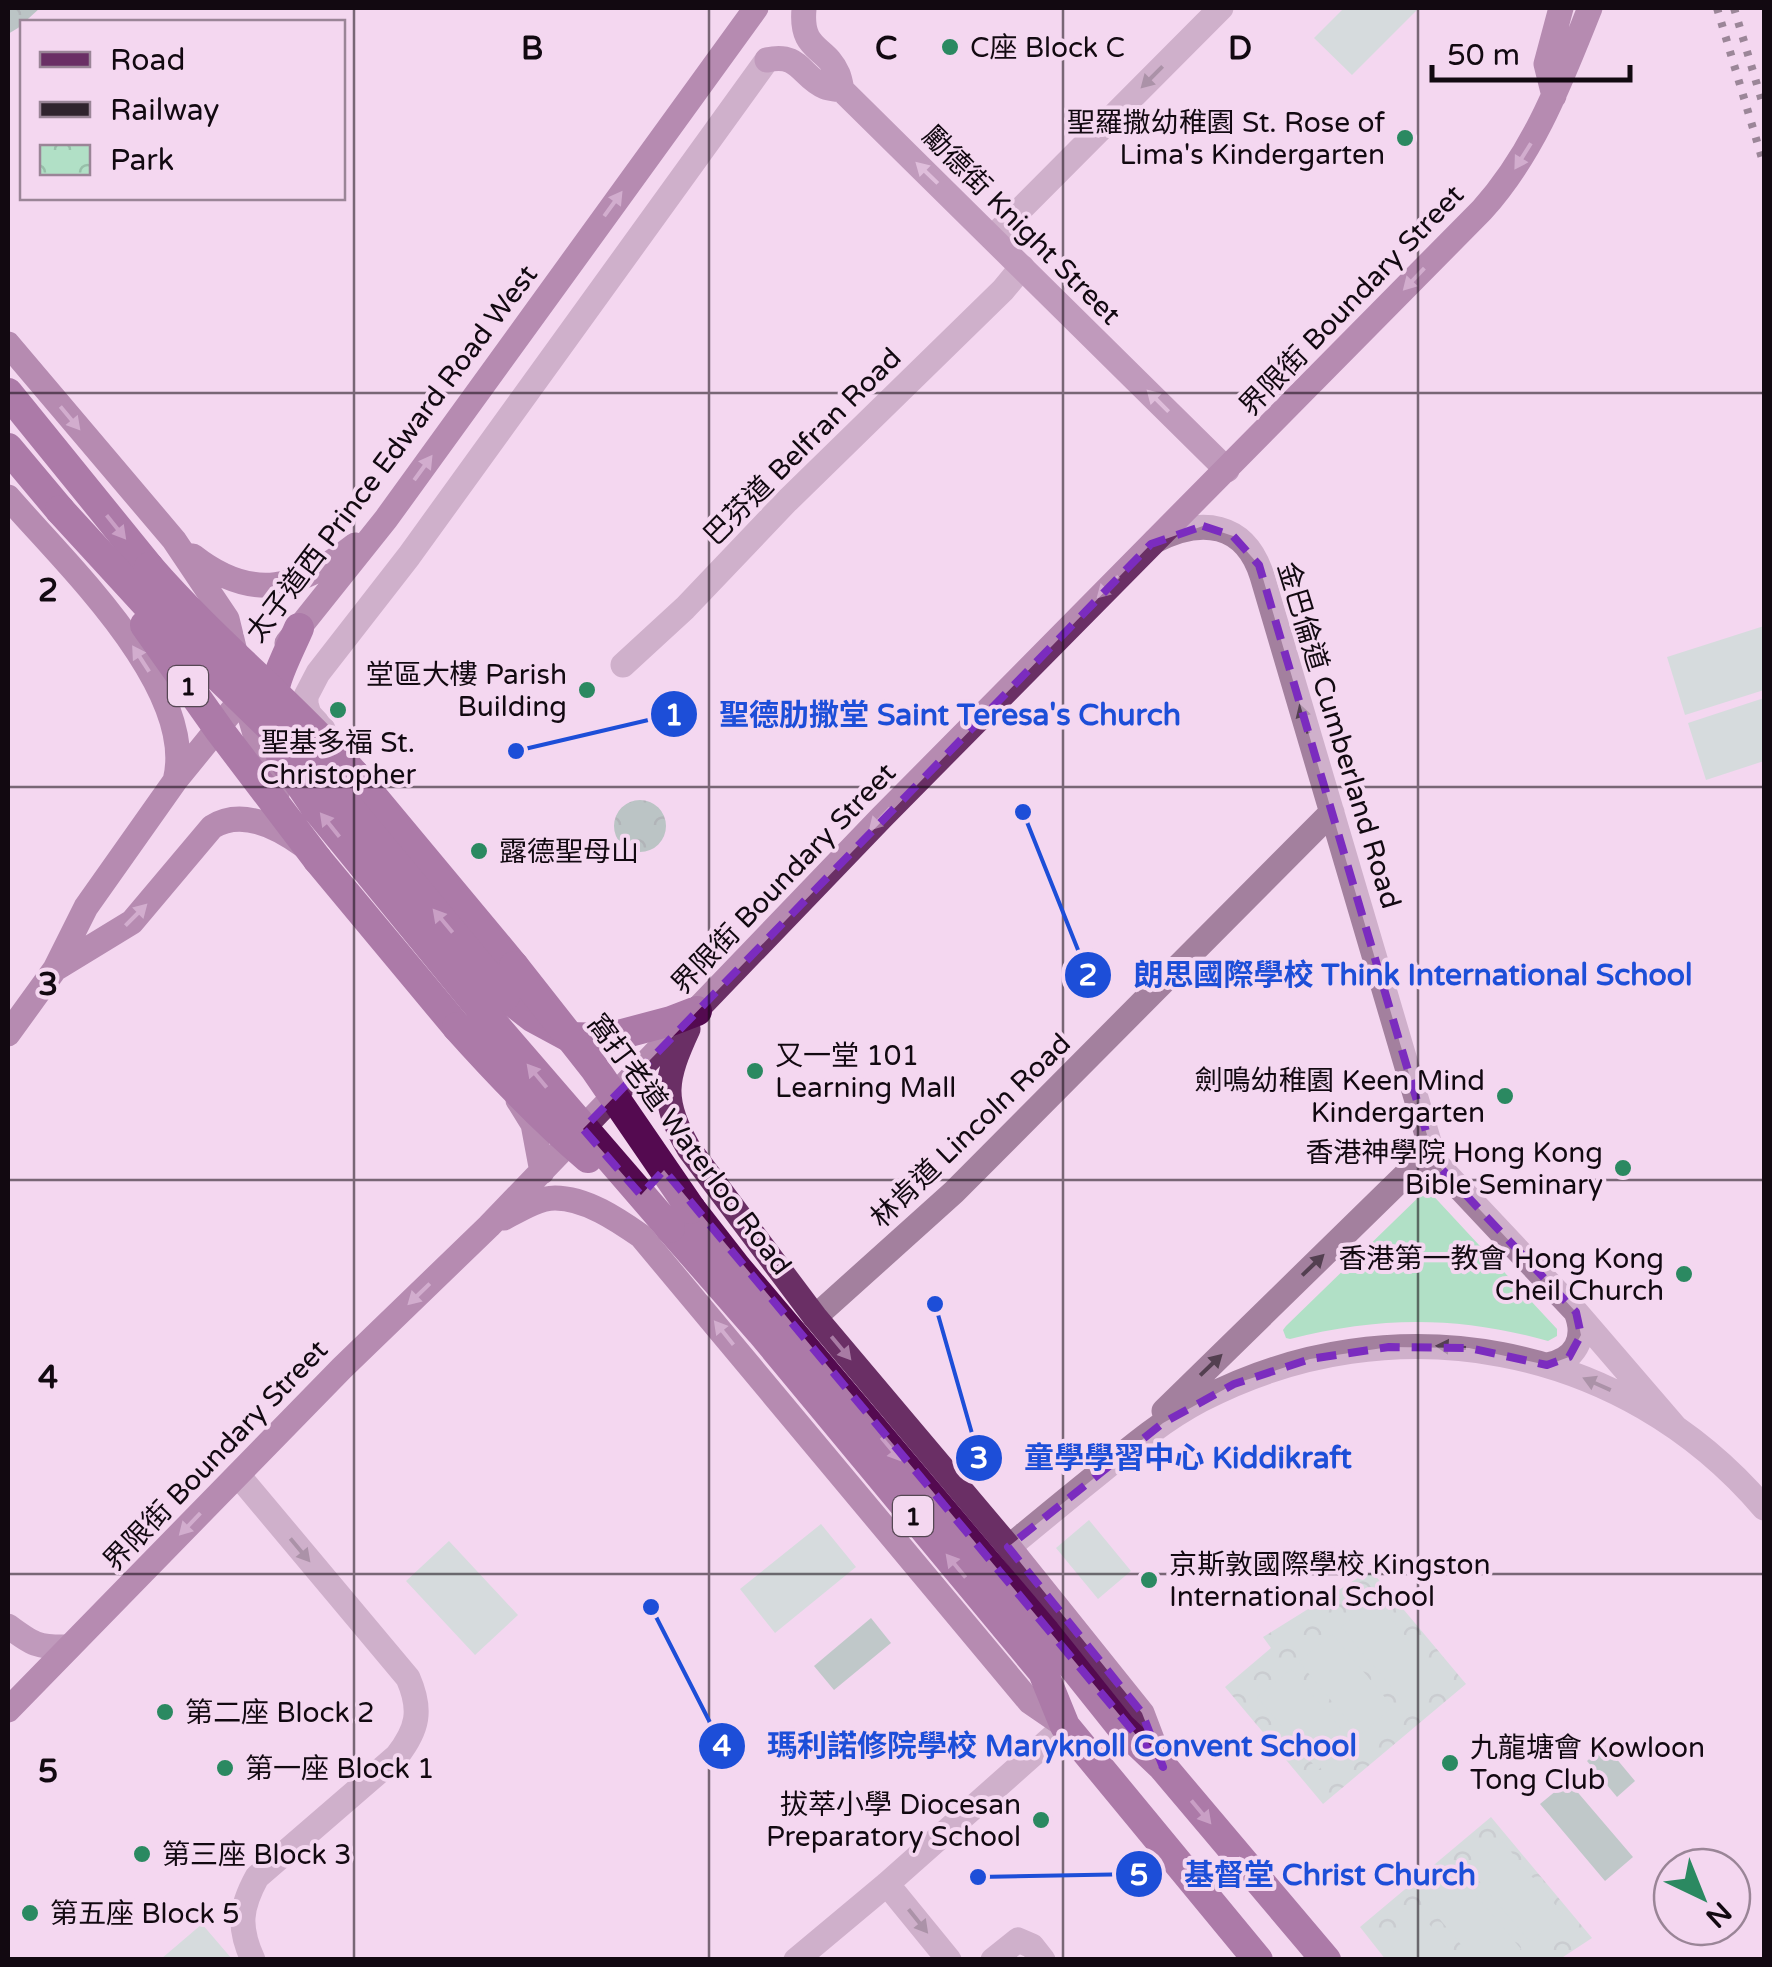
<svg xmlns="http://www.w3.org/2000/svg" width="1772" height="1967" font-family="'Varela Round','Noto Sans TC',sans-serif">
<defs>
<pattern id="forest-crowns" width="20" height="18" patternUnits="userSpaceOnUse" patternTransform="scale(2.5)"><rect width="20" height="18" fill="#76ad90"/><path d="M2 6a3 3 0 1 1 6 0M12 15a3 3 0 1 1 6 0" fill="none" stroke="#5f8b74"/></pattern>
<pattern id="park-crowns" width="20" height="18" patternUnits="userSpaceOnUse" patternTransform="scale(2.5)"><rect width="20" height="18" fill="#b1e0c6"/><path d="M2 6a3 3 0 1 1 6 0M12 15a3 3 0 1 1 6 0" fill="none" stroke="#97bfa9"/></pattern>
</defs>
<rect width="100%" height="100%" fill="#f4d7f0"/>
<path fill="url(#forest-crowns)" d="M8,8H40L18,28L8,34Z
M614 826a26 26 0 1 1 52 0a26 26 0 1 1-52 0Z"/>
<path fill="url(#park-crowns)" d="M1373,1573L1466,1684L1323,1804L1225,1687L1271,1648L1263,1637L1361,1576Z
M1491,1817L1592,1938L1560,1959L1386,1960L1360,1927Z"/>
<path fill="#b1e0c6" d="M1344,8H1419L1352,75L1314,38Z
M1764,626V690L1685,715L1667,657Z
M1764,698V761L1706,780L1688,723Z
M1427,1189L1557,1329V1336L1548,1341C1458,1316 1381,1316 1290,1339L1286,1338L1283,1330L1286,1326Z
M1089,1520L1131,1571L1098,1599L1056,1548Z
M821,1524L856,1567L775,1633L740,1589Z
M449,1541L518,1615L475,1655L406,1581Z
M1374,1599L1435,1671L1402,1700L1341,1627Z
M1332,1634L1393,1707L1360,1735L1299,1662Z
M1291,1669L1352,1742L1318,1770L1257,1697Z
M1502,1841L1563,1914L1530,1942L1469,1869Z
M1460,1876L1521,1949L1509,1959H1473L1427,1904Z
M1418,1911L1459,1959H1402L1385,1939Z
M202,1924L232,1959H161Z"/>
<path fill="#80b79a" d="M871,1618L891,1643L834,1690L814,1666Z
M1605,1745L1635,1781L1617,1797L1587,1761Z
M1568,1781L1633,1857L1605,1881L1540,1804Z"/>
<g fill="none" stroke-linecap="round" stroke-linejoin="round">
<path stroke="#a3809e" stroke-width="25" d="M993,237L1221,8
M1155,541C1201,517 1245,522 1262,576L1435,1162L1576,1312L1675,1427
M623,665L685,608L787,501L1003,290L1022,267
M323,729L309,714L306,704V696L318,673L409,556L767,60
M815,1317L954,1192L1332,812
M1547,1365C1575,1360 1587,1339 1576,1312
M1164,1411L1432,1149
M238,1475L408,1678C422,1710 418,1729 397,1756L257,1877C240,1908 238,1927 253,1960
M1009,1547C1038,1523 1067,1499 1097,1475C1130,1448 1163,1420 1201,1400C1393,1300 1624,1343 1764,1508
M887,1884L949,1960
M796,1960L887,1884L1065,1726
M993,1960L1018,1940L1032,1946L1043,1960"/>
<path stroke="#82517d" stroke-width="25" d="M804,9C800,52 826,45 838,74C840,79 841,85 842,90L1227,470
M767,60C800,52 801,77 825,87C830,89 836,89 842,90
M8,1626C32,1644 38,1648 69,1647"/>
<path stroke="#6a2f65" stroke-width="25" d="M1554,96L1546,64L1561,8
M8,344L174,540L227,619L237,660
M8,497C64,562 199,688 175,781
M193,556C253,603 299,589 355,545
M287,643L386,519L756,8
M245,699L265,769L277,794
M55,969L132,922L212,827C242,808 278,827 304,846
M688,1029C665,1079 660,1100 689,1149L815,1317L1009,1547L1142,1713L1161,1763
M8,1034L55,969L86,907L175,781L252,686
M518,1100L533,1124L542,1172
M504,1218C519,1210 538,1198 555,1198C586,1198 618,1220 641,1236L1030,1702L1065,1726
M8,1710L342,1368L489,1226L882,817L1482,210C1535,151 1561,80 1590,8"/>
<path stroke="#540a50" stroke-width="30" d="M8,393L149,567
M8,448L60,510
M271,714C271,683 287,656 299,628
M355,775L514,966
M318,860L457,1027
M505,996L532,1017L569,1037L607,1038L671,1021L697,1011
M691,1209L737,1268L1046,1633L1121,1727L1163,1767L1326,1960
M670,1228L761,1332L1043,1672L1065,1726L1258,1960"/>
<path stroke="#30242e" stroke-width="8" stroke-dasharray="5 10" stroke-linecap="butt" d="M1717,8L1764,165
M1734,8L1764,108"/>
<path stroke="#540a50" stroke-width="30" d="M60,510L171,631L332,787L505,996
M149,567C213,641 290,702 355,775
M145,625L220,731L318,860
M281,756L316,808L474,1001L670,1228
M514,966L595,1069L691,1209
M457,1027C499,1074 541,1118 588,1158"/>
</g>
<defs><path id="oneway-solid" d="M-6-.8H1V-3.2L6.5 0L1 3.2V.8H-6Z" transform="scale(2.5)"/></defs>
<g fill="#533f50">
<use href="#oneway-solid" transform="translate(1152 77) rotate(135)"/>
<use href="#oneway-solid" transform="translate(1304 719) rotate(-107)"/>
<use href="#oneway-solid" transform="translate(1313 1265) rotate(-44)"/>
<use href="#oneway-solid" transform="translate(1451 1347) rotate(-176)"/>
<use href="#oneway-solid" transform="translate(1211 1365) rotate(-44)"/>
<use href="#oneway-solid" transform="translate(1597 1384) rotate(-156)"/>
<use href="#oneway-solid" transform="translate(300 1550) rotate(50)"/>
<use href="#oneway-solid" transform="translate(918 1921) rotate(51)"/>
</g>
<g fill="#a87ba4">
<use href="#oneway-solid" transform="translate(1523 156) rotate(122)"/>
<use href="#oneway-solid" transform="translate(613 204) rotate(-54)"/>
<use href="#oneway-solid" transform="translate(1414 279) rotate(134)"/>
<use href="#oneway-solid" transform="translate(70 418) rotate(50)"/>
<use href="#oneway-solid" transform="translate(423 468) rotate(-54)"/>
<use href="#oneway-solid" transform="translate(1108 587) rotate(135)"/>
<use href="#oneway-solid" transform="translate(141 659) rotate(-123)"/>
<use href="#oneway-solid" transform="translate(880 819) rotate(134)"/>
<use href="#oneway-solid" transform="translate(136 915) rotate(-45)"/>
<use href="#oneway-solid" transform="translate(419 1294) rotate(136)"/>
<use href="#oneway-solid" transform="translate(724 1333) rotate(-129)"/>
<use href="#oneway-solid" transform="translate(841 1348) rotate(50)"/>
<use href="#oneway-solid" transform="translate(190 1524) rotate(134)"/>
</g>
<g fill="#c6a1c2">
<use href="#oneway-solid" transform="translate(927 173) rotate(-136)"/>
<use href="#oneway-solid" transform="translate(1158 401) rotate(-135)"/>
</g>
<g fill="#945c90">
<use href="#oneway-solid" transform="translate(116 527) rotate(51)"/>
<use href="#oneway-solid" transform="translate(330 825) rotate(-129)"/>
<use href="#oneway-solid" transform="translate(443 921) rotate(-130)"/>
<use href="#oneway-solid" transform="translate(537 1076) rotate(-130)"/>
<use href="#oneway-solid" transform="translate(891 1449) rotate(50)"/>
<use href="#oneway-solid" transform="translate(956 1566) rotate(-130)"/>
<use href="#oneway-solid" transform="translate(1201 1812) rotate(50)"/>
</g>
<path d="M0 0H1772V1967H0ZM1203,526L1233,536L1259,565L1435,1162L1576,1312L1581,1335L1569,1357L1547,1365L1469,1348L1389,1347L1310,1359L1234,1384L1163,1423L1008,1547L1142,1713L1163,1767L664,1170L641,1195L583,1129L1151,544Z" fill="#f4d7f0" fill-opacity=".55" fill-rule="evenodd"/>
<path fill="none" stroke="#7b2cbf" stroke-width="8" stroke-dasharray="20 12" stroke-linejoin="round" d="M1203,526L1233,536L1259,565L1435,1162L1576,1312L1581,1335L1569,1357L1547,1365L1469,1348L1389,1347L1310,1359L1234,1384L1163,1423L1008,1547L1142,1713L1163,1767L664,1170L641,1195L583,1129L1151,544Z"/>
<path fill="none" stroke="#120911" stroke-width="2.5" stroke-opacity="0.55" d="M354,8V1960M709,8V1960M1063,8V1960M1418,8V1960M8,393H1764M8,787H1764M8,1180H1764M8,1574H1764"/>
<g fill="#2b8961" stroke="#f4d7f0" stroke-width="4">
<circle cx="950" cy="47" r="10"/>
<circle cx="1405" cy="138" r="10"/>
<circle cx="587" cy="690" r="10"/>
<circle cx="338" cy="710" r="10"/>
<circle cx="479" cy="851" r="10"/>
<circle cx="755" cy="1071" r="10"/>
<circle cx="1505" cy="1096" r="10"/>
<circle cx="1623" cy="1168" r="10"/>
<circle cx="1684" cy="1274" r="10"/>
<circle cx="1149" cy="1580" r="10"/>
<circle cx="165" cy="1712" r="10"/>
<circle cx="1450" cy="1763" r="10"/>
<circle cx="225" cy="1768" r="10"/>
<circle cx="1041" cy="1820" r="10"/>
<circle cx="142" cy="1854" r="10"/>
<circle cx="30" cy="1913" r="10"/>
</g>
<g text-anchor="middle" stroke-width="8" stroke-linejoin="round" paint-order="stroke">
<g fill="#f4d7f0" stroke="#564754" stroke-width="2.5">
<rect x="168" y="666" width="40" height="40" rx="8"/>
<rect x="893" y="1496" width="40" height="40" rx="8"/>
</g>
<g font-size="25" font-weight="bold" fill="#120911">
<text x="188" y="695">1</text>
<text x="913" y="1525">1</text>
</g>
<g font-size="28" fill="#120911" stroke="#f4d7f0" text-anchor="start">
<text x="970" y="57">C座 Block C</text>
<text x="1385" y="132" text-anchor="end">聖羅撒幼稚園 St. Rose of<tspan x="1385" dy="32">Lima's Kindergarten</tspan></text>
<text x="567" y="684" text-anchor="end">堂區大樓 Parish<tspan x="567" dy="32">Building</tspan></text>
<text x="338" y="752" text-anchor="middle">聖基多福 St.<tspan x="338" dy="32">Christopher</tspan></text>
<text x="499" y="861">露德聖母山</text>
<text x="775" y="1065">又一堂 101<tspan x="775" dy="32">Learning Mall</tspan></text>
<text x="1485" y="1090" text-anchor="end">劍鳴幼稚園 Keen Mind<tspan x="1485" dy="32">Kindergarten</tspan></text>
<text x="1603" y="1162" text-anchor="end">香港神學院 Hong Kong<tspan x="1603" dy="32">Bible Seminary</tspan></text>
<text x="1664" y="1268" text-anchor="end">香港第一教會 Hong Kong<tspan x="1664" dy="32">Cheil Church</tspan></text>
<text x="1169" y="1574">京斯敦國際學校 Kingston<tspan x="1169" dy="32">International School</tspan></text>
<text x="185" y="1722">第二座 Block 2</text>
<text x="1470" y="1757">九龍塘會 Kowloon<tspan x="1470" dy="32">Tong Club</tspan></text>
<text x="245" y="1778">第一座 Block 1</text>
<text x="1021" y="1814" text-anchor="end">拔萃小學 Diocesan<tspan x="1021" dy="32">Preparatory School</tspan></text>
<text x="162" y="1864">第三座 Block 3</text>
<text x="50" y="1923">第五座 Block 5</text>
</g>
<g font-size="28" fill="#120911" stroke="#f4d7f0">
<text transform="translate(1022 225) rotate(45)" y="10">勵德街 Knight Street</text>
<text transform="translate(1351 300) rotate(-46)" y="10">界限街 Boundary Street</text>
<text transform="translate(802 446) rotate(-45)" y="10">巴芬道 Belfran Road</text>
<text transform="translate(391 453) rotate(-53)" y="10">太子道西 Prince Edward Road West</text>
<text transform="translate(1340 735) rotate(73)" y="10">金巴倫道 Cumberland Road</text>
<text transform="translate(783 878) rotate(-46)" y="10">界限街 Boundary Street</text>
<text transform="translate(970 1130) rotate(-44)" y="10">林肯道 Lincoln Road</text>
<text transform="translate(690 1144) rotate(53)" y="10">窩打老道 Waterloo Road</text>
<text transform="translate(215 1455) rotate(-46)" y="10">界限街 Boundary Street</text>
</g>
</g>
<g font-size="32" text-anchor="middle" font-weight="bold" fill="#120911" stroke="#f4d7f0" stroke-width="8" stroke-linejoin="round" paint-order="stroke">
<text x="532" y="59">B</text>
<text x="886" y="59">C</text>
<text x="1240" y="59">D</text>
<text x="48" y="601">2</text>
<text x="48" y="995">3</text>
<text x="48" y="1388">4</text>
<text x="48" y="1782">5</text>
</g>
<path fill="none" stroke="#1d4ed8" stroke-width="4" d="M516 751L674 714M1023 812L1088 975M935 1304L979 1458M651 1607L722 1746M978 1877L1139 1874"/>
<g fill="#1d4ed8" stroke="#f4d7f0" stroke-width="4">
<circle cx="516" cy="751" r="10"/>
<circle cx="1023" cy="812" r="10"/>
<circle cx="935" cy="1304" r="10"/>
<circle cx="651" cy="1607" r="10"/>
<circle cx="978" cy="1877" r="10"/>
<circle cx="674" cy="714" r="25"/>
<circle cx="1088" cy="975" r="25"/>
<circle cx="979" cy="1458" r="25"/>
<circle cx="722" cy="1746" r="25"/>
<circle cx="1139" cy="1874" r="25"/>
</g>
<g font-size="30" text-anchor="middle" font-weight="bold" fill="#fff">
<text x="674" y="725">1</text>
<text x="1088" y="985">2</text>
<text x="979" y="1468">3</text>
<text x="722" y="1756">4</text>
<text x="1139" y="1885">5</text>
</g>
<g font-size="30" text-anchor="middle" font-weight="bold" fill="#1d4ed8" stroke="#f4d7f0" stroke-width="8" stroke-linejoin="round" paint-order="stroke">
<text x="950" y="725">聖德肋撒堂 Saint Teresa's Church</text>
<text x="1413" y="985">朗思國際學校 Think International School</text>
<text x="1188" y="1468">童學學習中心 Kiddikraft</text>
<text x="1062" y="1756">瑪利諾修院學校 Maryknoll Convent School</text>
<text x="1330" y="1885">基督堂 Christ Church</text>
</g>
<rect width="1772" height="1967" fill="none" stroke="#120911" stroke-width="20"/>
<rect x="20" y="20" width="325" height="180" fill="#f4d7f0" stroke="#9a8597" stroke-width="2.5"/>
<rect x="40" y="52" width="50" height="15" fill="#6a2f65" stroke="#9a8597" stroke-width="2.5"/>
<text x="110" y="70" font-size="30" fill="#120911">Road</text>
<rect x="40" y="102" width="50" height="15" fill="#30242e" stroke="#9a8597" stroke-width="2.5"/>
<text x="110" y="120" font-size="30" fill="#120911">Railway</text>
<rect x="40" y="145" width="50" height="30" fill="url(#park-crowns)" stroke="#9a8597" stroke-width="2.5"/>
<text x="110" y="170" font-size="30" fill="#120911">Park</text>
<g transform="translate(1702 1897) rotate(137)"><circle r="48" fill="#f4d7f0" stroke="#9a8597" stroke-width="2.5"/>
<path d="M0-8L18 38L0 25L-18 38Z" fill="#2b8961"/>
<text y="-15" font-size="28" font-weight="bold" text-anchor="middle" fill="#120911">N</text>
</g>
<path d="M1432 65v15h198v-15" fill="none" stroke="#120911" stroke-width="5"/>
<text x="1447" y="65" font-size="30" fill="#120911" stroke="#f4d7f0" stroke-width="8" paint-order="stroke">50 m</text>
</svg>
